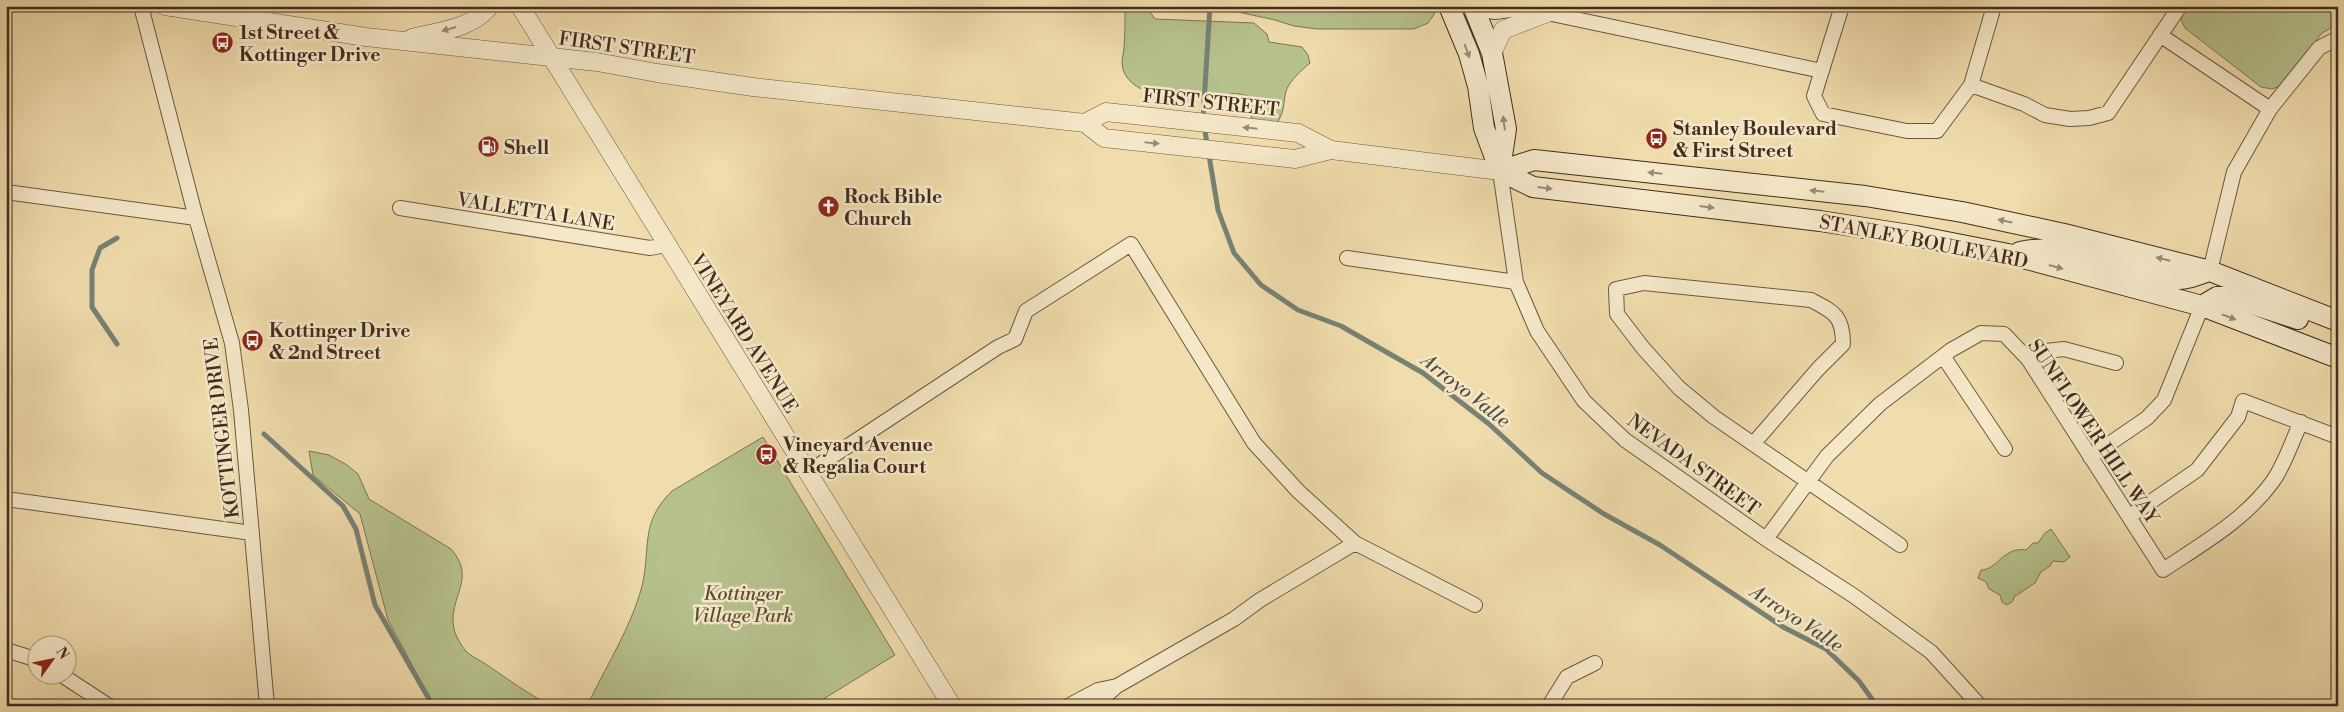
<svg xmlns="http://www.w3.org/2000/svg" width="2344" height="712" font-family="'Libre Bodoni',serif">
<rect width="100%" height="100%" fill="#f0dcac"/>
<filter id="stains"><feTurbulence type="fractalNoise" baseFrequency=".004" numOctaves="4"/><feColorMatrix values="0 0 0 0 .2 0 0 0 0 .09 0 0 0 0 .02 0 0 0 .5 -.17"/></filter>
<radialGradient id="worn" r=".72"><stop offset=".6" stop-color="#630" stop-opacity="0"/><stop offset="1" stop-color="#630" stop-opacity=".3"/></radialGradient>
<path fill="#b6c18d" stroke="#7c7656" d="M1128,6H1146L1155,19L1254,23L1267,34L1269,42L1302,47L1308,55L1310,63C1301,71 1290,80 1286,91C1283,103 1285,113 1276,124L1253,126L1251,116L1253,98C1226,88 1231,98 1209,99C1183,100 1124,98 1122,63C1122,58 1124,52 1124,47C1125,35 1125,22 1125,9Z
M1210,6H1435V13L1428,23L1414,29H1317L1294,26L1275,20Z
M2185,6H2338V24L2322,33L2280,86L2272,89L2261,87L2185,28L2181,20Z
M763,437L895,655L812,706H581L591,698C608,663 630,628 641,590C652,550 638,524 672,491Z
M309,451L329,455L347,465L358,474L369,499L451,549C478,579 447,598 454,629C455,635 461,645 465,650C470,656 480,660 487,665C508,679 529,695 552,706H434L388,620L360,514L313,475Z
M2051,529L2070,557L2064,562L2053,561L2050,566L2041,572L2035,583L2014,597L2013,601L2007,605L2002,602L2000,595L1989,589L1986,582L1978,578L1981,570C1997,570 2004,546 2026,550L2033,543H2038L2045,533Z"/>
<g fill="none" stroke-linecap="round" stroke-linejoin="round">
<path stroke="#778274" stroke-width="5" d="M1210,6L1203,119L1218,210L1234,253L1261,285L1298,310L1341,326L1423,373L1489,424L1542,473L1604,514L1660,545L1783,627L1826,649L1859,681L1877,706
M117,238L100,248L92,270V307L117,344
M264,434L343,506L356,529L375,605L433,706"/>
<defs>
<path id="minor" d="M141,6L196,218L232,343L241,410L267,706
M1842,6L1814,96L1823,114L1907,131H1937L1971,85L1994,6
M1475,9L1495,12L1517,9L1547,13L1822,71
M2160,35L2270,109
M1971,85L2024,104L2045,115L2070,119L2089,118L2108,113L2180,6
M1500,171L1516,282L1537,331L1584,401L1625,440L1766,539L1854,596L1931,652L1980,706
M6,192L196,218
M400,208L650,248L666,245
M1347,258L1516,282
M2210,271L2234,172L2270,109L2319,48L2338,38
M1943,356L2005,449
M2028,359L2046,351L2064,349L2116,363
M1753,444L1818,369L1843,344C1843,316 1834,312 1811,300L1644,283L1616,289L1617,314L1643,348L1679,388L1714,417L1900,545
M2090,457L2147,418L2164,400L2202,306
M807,473L998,347L1015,339L1026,311L1131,244L1254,443L1298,491L1355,543L1475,605
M6,499L252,533
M2130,516L2197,470L2238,417L2243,401L2338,437
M1766,539L1827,456L1880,404L1951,350L1981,333L2004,334L2028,359L2163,570C2202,544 2245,520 2273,481C2285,464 2292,441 2301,422
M6,650L38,660
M60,674L109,706
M1068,706L1098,690L1117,686L1234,619L1260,600L1355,543
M1094,706L1117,686
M1549,706L1567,677L1595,663"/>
<path id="tertiary" d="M165,6L366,37L597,62L657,73L753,87L1085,123L1104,138L1295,159L1331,150
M520,6L952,706
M412,38C439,31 472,29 490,6
M1492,53L1503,30L1547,13
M1085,123L1106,112L1298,133L1331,150L1500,171"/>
<path id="secondary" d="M1449,6L1469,54L1478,86L1484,128L1500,171L1533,187L1820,221L1916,236L2008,254L2202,306L2338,358
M1473,6L1492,53L1506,129L1500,169
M1500,171L1534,160L1865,196L1962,212L2064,234L2210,271L2338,321
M2020,252C2073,240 2123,275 2175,279C2186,280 2198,275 2209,271
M2202,306L2217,297H2231L2298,319"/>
</defs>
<use href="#minor" stroke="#6e5842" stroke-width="16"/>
<use href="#tertiary" stroke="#6e5842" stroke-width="19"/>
<use href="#secondary" stroke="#422c1f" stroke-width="22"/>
<use href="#minor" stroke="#f5e8c9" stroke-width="14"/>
<use href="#tertiary" stroke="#f5e8c9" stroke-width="18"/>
<use href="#secondary" stroke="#f5e8c9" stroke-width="20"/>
</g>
<defs><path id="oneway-solid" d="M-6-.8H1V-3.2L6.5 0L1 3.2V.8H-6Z" transform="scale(1.25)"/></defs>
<g fill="#9c8a74">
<use href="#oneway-solid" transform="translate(449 29) rotate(164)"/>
<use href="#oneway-solid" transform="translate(1467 51) rotate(70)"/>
<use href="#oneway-solid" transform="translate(1504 123) rotate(-97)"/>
<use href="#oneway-solid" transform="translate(1250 128) rotate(-174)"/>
<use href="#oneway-solid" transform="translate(1152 143) rotate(6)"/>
<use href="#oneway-solid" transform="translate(1655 173) rotate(-174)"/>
<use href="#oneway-solid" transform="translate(1545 188) rotate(7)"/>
<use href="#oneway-solid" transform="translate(1817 191) rotate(-174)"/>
<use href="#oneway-solid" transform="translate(1707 207) rotate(7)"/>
<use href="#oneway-solid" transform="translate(2005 221) rotate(-168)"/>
<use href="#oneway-solid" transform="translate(2163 259) rotate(-166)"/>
<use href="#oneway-solid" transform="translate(2056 267) rotate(15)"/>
<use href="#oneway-solid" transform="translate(2229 317) rotate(21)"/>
</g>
<defs>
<symbol id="bus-disc" viewBox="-11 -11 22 22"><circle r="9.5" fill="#8f2418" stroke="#f5e8c9"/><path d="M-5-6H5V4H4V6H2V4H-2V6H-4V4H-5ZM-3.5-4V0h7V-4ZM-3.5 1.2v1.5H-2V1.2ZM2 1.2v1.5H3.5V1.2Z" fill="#fff"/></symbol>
<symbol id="fuel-disc" viewBox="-11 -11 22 22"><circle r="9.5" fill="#8f2418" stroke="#f5e8c9"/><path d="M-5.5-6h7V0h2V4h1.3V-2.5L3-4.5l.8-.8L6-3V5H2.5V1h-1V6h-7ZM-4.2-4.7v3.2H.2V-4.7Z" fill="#fff"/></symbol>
<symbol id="church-disc" viewBox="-11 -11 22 22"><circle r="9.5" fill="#8f2418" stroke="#f5e8c9"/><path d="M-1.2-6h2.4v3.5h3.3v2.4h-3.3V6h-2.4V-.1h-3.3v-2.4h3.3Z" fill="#fff"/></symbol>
</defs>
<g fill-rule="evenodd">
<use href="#bus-disc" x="210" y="30" width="25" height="25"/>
<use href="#bus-disc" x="1644" y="126" width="25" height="25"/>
<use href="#fuel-disc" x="476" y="134" width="25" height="25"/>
<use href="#church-disc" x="816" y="194" width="25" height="25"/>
<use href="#bus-disc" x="240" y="328" width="25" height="25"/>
<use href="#bus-disc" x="754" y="442" width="25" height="25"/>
</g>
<g text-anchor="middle" stroke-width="5" stroke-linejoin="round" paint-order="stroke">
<g font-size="19" font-weight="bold" fill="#422c1f" stroke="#f5e8c9" text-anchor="start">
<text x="239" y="39">1st Street &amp;<tspan x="239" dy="22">Kottinger Drive</tspan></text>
<text x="1673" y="135">Stanley Boulevard<tspan x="1673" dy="22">&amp; First Street</tspan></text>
<text x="504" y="154">Shell</text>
<text x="844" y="203">Rock Bible<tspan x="844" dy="22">Church</tspan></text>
<text x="269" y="337">Kottinger Drive<tspan x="269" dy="22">&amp; 2nd Street</tspan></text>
<text x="783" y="451">Vineyard Avenue<tspan x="783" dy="22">&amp; Regalia Court</tspan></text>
</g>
<g font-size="19" fill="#422c1f" stroke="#f5e8c9">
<text transform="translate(627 47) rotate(8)" y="7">FIRST STREET</text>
<text transform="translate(1211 102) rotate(6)" y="7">FIRST STREET</text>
<text transform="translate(536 211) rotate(9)" y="7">VALLETTA LANE</text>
<text transform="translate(1924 241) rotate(11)" y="7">STANLEY BOULEVARD</text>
<text transform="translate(745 333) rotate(58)" y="7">VINEYARD AVENUE</text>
<text transform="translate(221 428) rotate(-97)" y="7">KOTTINGER DRIVE</text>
<text transform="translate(2094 431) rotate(56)" y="7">SUNFLOWER HILL WAY</text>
<text transform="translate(1694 464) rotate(36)" y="7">NEVADA STREET</text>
</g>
<g font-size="19" font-style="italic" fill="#594a35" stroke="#f5e8c9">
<text x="743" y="600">Kottinger<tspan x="743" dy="22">Village Park</tspan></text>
</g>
<g font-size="20" font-style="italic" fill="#585042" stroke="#f5e8c9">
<text transform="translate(1466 390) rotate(38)" y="7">Arroyo Valle</text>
<text transform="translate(1797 618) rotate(33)" y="7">Arroyo Valle</text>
</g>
</g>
<rect width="2344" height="712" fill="none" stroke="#f0dcac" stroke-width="25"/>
<rect x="8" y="8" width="2329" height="697" fill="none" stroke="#422c1f" stroke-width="2.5"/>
<rect x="12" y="12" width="2319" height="687" fill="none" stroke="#422c1f"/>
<g transform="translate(52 660) rotate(57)"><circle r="24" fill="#f5e8c9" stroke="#ad9d85"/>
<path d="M0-4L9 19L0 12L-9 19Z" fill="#8f2418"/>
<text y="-8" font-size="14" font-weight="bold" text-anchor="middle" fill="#422c1f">N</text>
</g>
<rect width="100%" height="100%" filter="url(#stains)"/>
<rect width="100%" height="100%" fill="url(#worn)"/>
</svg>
